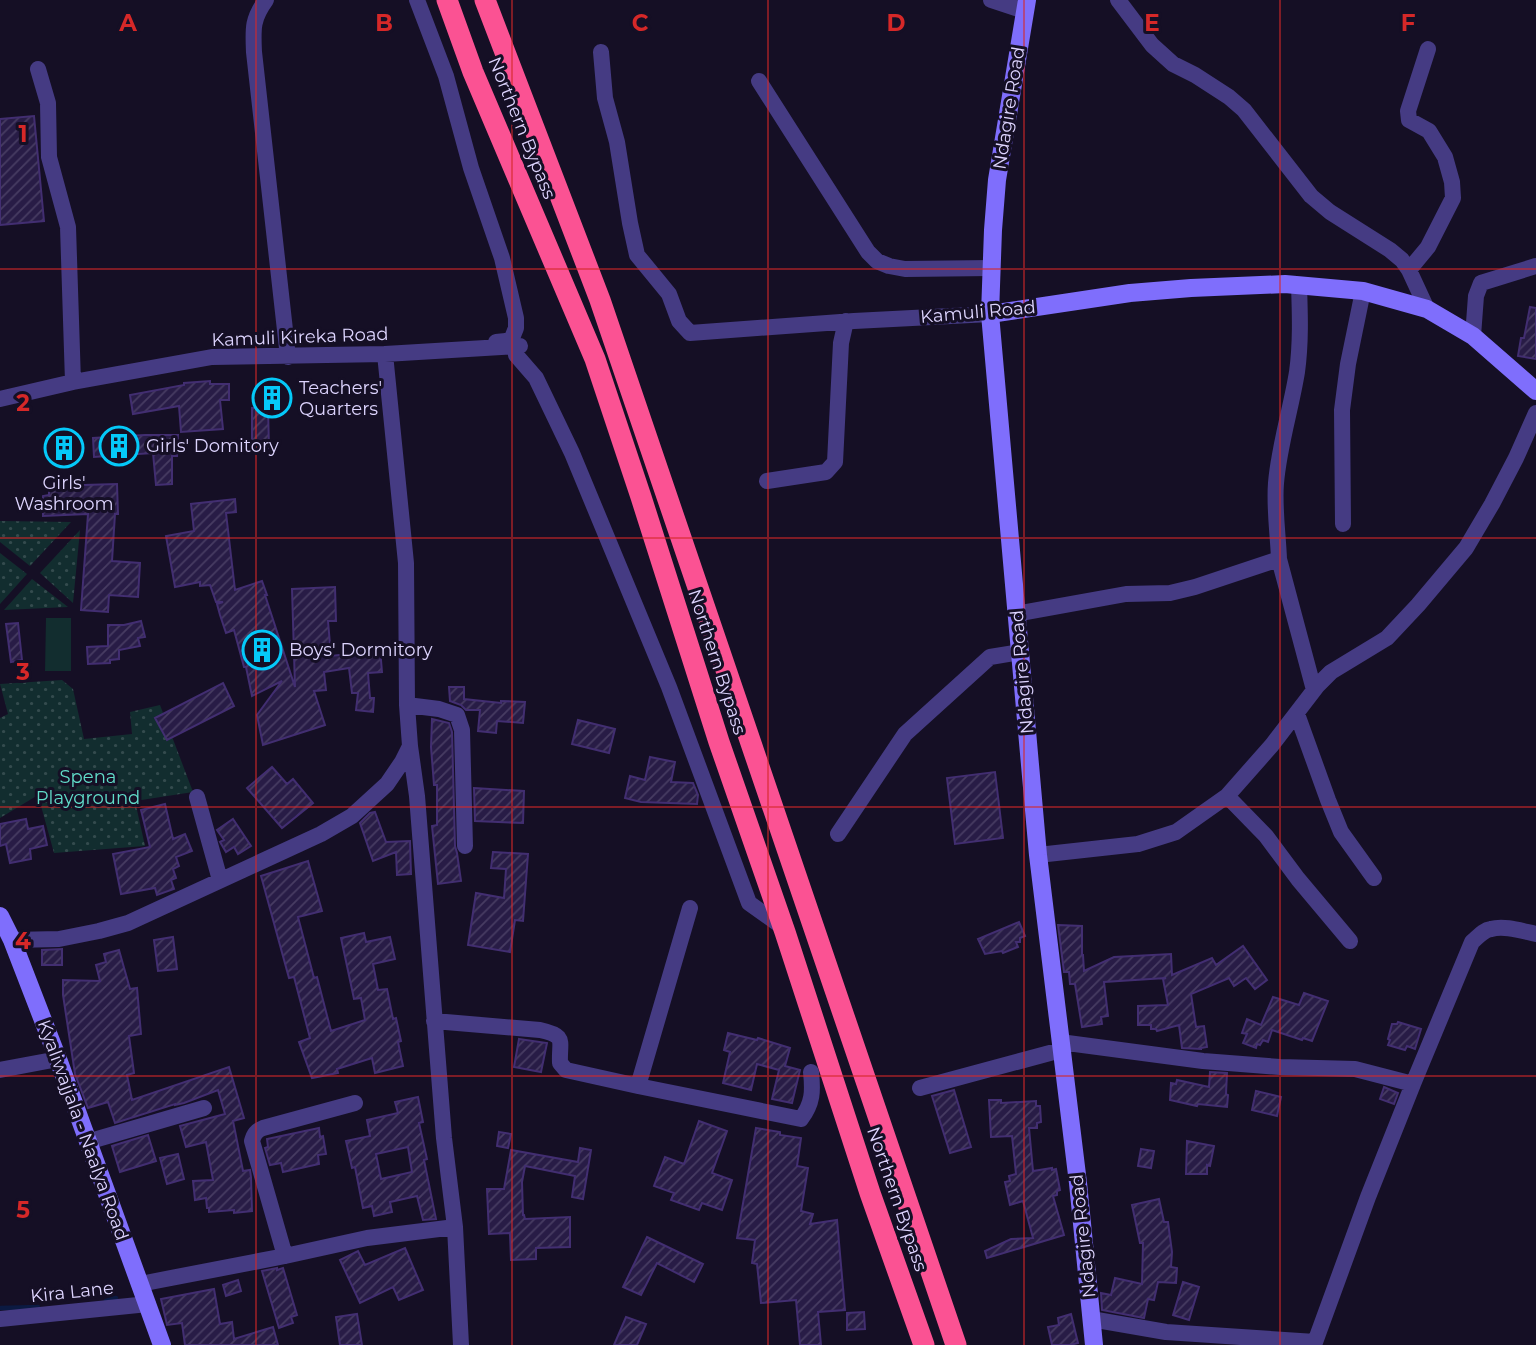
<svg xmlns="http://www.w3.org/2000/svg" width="1536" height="1345" font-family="Montserrat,sans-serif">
<defs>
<pattern id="grass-dots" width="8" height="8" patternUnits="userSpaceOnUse" patternTransform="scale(1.75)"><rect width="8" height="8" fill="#122d2f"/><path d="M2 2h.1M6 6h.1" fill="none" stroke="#344b4e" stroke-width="1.8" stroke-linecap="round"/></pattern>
<pattern id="building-hatch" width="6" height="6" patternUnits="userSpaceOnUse" patternTransform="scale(1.75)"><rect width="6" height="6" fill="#281c46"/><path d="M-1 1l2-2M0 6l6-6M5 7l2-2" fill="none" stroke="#473c62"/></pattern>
</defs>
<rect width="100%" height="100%" fill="#150f25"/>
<path fill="url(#grass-dots)" d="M0,521L71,522L30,566L0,542Z
M80,530L73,603L40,573Z
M0,553L27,574L0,604Z
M32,579L68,607L4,610Z
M62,680L73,689L84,739L132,734L130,712L160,705L193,792L135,801L145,846L54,853L38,795L0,818V718L8,714L0,684Z"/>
<path fill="#122d2f" d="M46,618H71V671H45Z"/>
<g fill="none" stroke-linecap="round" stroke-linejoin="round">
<path stroke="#0b1a42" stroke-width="4.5" d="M106,1301L116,1298
M0,1308L38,1307"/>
</g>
<path fill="url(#building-hatch)" stroke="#422e71" stroke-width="2" fill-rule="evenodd" d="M34,116L44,221L0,225V119Z
M1530,307L1536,308V359L1518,356L1521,338H1524Z
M210,381V384H229V400H220L223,429L181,432L179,406L133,414L130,395L184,385V383Z
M265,386H283L284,405L260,406L259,392H265Z
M268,407L269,448L252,449V408Z
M145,435H178L177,456H172V484L156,485L153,453L94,457L93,438Z
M117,484L118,514H115L112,561L140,563L138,597L109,595L108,612L81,610L88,514L43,516V496L49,495V486Z
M235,499L236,512L226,513L235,590L262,581L267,595H265L295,687L292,589L335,587L336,621H328L331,656L356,653V650L380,648L382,672L368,673L370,698H374L373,712L356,710L358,693H352L349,668L324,672L326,690L314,691L325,725L263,745L257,715L282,681L252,696L246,667H244L234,630L226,633L220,615L217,604L223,602H216L210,585L200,586V582L175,587L166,536L194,531L191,504Z
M141,621L145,637L138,638L140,646L119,650V659L110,660V663L88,664L87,647L108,646V625H124Z
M18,623L22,660L11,662L6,624Z
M223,683L234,706L167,740L155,718Z
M449,687H464V699L501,703V701L525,702L523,723L497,721L496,733L478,731L480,710H466L461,705L450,701Z
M432,719L449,723L452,732L455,846L457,853L461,881L438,884L432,826L437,825V785H434L431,747Z
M578,720L615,729L609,753L572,744Z
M650,757L675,762L671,782L693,783L698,795L697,804L641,802L625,798L630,776L645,780Z
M272,767L287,784L293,779L313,803L282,828L247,788Z
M995,772L1003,838L955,844L947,778Z
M474,788L524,791L523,823L475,821Z
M165,804L173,839L185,834L192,851L176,857L179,866L173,869L176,878L171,880L174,889L157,895L155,888L121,894L113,854L150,847L141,810Z
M375,812L386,842L410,841L411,874L397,875L396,852L373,861L360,823L370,813Z
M26,819L28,829L43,826L47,845L30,849L31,859L10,863L6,844L0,846V824Z
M233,819L251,846L238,854L234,847L226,852L220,842L224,840L217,830Z
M493,852L528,854L523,921L515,920L510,952L468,945L476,893L504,898L506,869L491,868Z
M308,861L322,911L298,917L314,978L317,977L331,1031L365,1020L361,998L354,999L341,938L364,933L366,942L390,937L395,959L373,964L378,990L387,989L393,1019L396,1018L401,1041L398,1042L403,1066L375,1073L372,1058L337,1069L338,1073L312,1078L299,1042L310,1038L294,977L289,978L261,876Z
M1019,922L1025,936L1020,938V942H1016L1018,947L1003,953L1002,951L985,954L978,939Z
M1058,925L1082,926V955H1083L1084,971L1114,957L1171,954L1172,975L1212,958L1216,965L1243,946L1267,980L1255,989L1246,978L1234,986L1229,978L1191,994L1196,1027L1204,1026L1207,1047L1201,1048V1049L1182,1048L1179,1025L1157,1031L1156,1029H1151V1025H1138V1006L1168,1005L1163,979L1166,978L1104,982L1108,1016L1101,1017L1102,1024L1082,1027L1075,984H1070L1069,972H1064Z
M173,937L177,969L158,971L154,940Z
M62,949V965H42V950Z
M119,950L130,989L137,988L141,1034L129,1036L134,1073L127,1075L132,1100L229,1067L244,1118L233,1121L243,1171L250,1170L251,1177L252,1211L234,1213V1210L209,1212V1208H207L206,1198L195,1200L193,1181L213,1180L206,1142L186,1147L180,1126L225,1114L218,1090L184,1103L175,1105V1104L115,1123L108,1102L88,1108L75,1074L63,995V980L100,981L96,965L106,962L104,954Z
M1304,993L1328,1001L1312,1041L1303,1038L1302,1040L1272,1030L1268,1042L1263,1040L1260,1045L1257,1044L1256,1048L1243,1043L1247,1034L1242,1033L1247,1019L1261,1025L1273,997L1299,1005Z
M1398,1022L1421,1029L1415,1049L1407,1046L1405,1050L1388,1045L1390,1040L1388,1039L1392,1024H1397Z
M728,1033L757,1040L758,1038L790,1048L785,1066L800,1070L792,1103L772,1099L779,1070L757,1064L751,1090L723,1083L730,1052L724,1050Z
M519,1039L547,1043L541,1072L514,1067Z
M1210,1072L1227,1073L1226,1094L1228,1095L1227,1107L1198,1104L1197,1106L1170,1100L1171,1083L1176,1084L1177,1080L1209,1087Z
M1384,1087L1398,1093L1394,1104L1380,1099Z
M954,1090L971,1147L950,1153L932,1096Z
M1256,1091L1281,1097L1277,1116L1252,1110Z
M418,1097L423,1122L419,1123L427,1159L424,1160L436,1219L423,1220L417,1196L390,1202L392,1212L374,1216L372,1206L363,1208L355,1167L352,1168L346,1141L370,1136L367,1120L398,1113L395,1102ZM408,1147L412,1172L381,1179L376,1154Z
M989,1100H1001V1103L1036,1101V1106H1040L1041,1122L1037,1123V1128H1029L1033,1171L1052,1168V1170L1056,1169L1060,1190L1057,1191V1195L1053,1196L1064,1235L987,1258L985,1251L1011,1239L1033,1238L1023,1201L1010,1205L1005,1182L1010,1181L1009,1176L1016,1174L1012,1136L991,1137Z
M699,1121L727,1131L712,1173L732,1180L722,1210L702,1203L699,1210L671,1200L674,1193L654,1186L665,1157L684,1164Z
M319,1128L320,1137L323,1136L326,1154L318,1155L319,1164L283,1172L281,1163L270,1165L265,1148L268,1147L267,1139Z
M756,1128L780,1132V1135L801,1138L797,1166L808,1168L801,1211L813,1214L810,1224L837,1220L845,1310L818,1312L821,1345H800L796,1300L761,1303L757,1264L752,1263L755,1240L737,1238Z
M499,1132L511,1134L508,1148L497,1146Z
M148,1135L156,1161L120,1172L112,1146Z
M1187,1141L1214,1146L1210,1166L1207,1165V1174H1186Z
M580,1148L591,1150L583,1199L572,1197L575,1176L525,1166L522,1182L523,1215H524L525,1219L570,1217V1247L536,1248V1259L511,1260L510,1233L489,1234L487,1189H504L511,1150L578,1162Z
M1141,1149L1154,1151L1151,1168L1138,1166Z
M178,1154L184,1179L167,1184L160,1158Z
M1159,1199L1164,1222H1168L1172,1252L1171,1267L1177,1268L1176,1283L1158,1282L1154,1300L1148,1299L1144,1318L1102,1310L1101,1293L1111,1295L1115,1278L1142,1284L1143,1243H1140L1132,1205Z
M647,1237L703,1264L694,1282L657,1263L641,1295L623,1287Z
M405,1248L423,1290L399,1300L393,1287L360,1303L340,1260L358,1251L365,1265Z
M277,1268V1270L283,1268L297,1315L291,1317L293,1323L279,1328L262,1271Z
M238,1280L241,1291L226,1296L223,1285Z
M1183,1282L1199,1287L1189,1320L1173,1315Z
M214,1289L220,1324L232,1322L234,1339L273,1327L278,1345H185L182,1323L167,1325L161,1299Z
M864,1312L865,1329L847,1330V1313Z
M357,1314L362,1345H340L336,1317Z
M1071,1314L1078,1343L1070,1345H1052L1048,1327L1059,1325L1058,1318Z
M626,1317L646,1324L637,1345H614Z"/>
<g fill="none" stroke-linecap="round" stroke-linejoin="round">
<path stroke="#453b83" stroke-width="16" d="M266,0C252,19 253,29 254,52L288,357
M417,0L446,76L471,168L502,258L516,318V328L512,338L506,341L496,342
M991,0L1025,11
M1118,0L1152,45L1173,64L1195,75L1229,97L1244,110L1311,196L1330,212L1390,250L1402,260L1409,270L1427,309
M601,52L605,98L617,142L630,223L637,255L669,294L679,321L690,333L854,321L990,314
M38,69L48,103L49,157L68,227L73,382
M759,81L868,252L877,261L889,266L905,269L992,268
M1409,270L1428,247L1453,198L1452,182L1445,157L1429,131L1409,120L1408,111L1428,49
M1473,336L1476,296L1481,283L1536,266
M515,346L516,355L536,378L572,453L669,687L749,903L784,928
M385,354L406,563L407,705L410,746L417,796L444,1138L455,1227L461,1345
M0,399L73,382L212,357L385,354L520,346
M767,481L826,472L835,462L841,343L846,321
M1343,524L1342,410L1348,364L1363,291
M1279,559L1314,690
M1016,614L1126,594L1170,593L1195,587L1279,559C1278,534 1274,508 1276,483C1279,446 1291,409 1297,372C1301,343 1300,314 1299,285
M407,705L439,709L457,715L462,730L465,846
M1297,714L1328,800L1341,832L1374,878
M1227,796L1266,836L1298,879L1350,941
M197,797L220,880
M838,834L905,734L990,657L1020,652
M1038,855L1138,844L1176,832L1227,796L1272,745L1318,685L1331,672L1387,638L1418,605L1466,548L1492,504L1516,458L1536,413
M12,940L59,939L99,931L128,923L321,834L352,816L387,784L402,762L410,746
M434,1021L540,1030C567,1036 559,1040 560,1063L566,1070L638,1086L690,908
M1060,1042L1203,1061L1280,1067L1355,1069L1413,1084L1472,942C1478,937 1483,930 1491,929C1504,925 1522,931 1536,934
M0,1070L58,1059
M638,1086L801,1119C813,1103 813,1091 811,1072
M920,1088L1061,1050
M87,1142L204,1108
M285,1256L252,1141C254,1134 256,1131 263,1128L355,1103
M140,1284L285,1256L367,1238L455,1227
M0,1319L148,1304
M1091,1319L1166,1332L1315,1342
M1314,1345L1368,1197L1413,1084"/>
<path stroke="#7f6efc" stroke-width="18" d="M1027,0L997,180L993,230L990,314L1038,855L1078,1183L1094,1345
M990,314L1130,293L1191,288L1285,284L1363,291L1427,309L1473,336L1536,391
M0,916L12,940L58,1059L162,1345"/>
<path stroke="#fb5293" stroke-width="21" d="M447,0L473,72L595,359L641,497L719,742L785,932L870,1193L924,1345
M485,0L600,300L956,1345"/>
</g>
<path fill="none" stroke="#d62828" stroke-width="2" stroke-opacity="0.55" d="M256,0V1345M512,0V1345M768,0V1345M1024,0V1345M1280,0V1345M0,269H1536M0,538H1536M0,807H1536M0,1076H1536"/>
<defs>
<symbol id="building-ring" viewBox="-11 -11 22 22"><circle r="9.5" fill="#150f25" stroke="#05c9f9" stroke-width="1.5"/><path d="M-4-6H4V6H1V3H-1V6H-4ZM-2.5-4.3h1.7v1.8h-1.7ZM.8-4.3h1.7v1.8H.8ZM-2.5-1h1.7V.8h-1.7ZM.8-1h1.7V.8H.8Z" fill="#05c9f9"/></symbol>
</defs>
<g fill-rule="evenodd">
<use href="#building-ring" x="250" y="376" width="44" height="44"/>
<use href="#building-ring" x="97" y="424" width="44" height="44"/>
<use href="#building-ring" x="42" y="426" width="44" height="44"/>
<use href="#building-ring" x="240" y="628" width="44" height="44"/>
</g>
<g text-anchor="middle" stroke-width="6" stroke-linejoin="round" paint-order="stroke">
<g font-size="18" fill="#ddd4fe" stroke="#150f25">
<text transform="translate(1009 108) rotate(-81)" y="6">Ndagire Road</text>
<text transform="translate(522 128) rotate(68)" y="6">Northern Bypass</text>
<text transform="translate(978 312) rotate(-5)" y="6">Kamuli Road</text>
<text transform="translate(300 337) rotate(-2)" y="6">Kamuli Kireka Road</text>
<text transform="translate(717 662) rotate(72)" y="6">Northern Bypass</text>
<text transform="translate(1022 672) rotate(-95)" y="6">Ndagire Road</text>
<text transform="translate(83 1130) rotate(70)" y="6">Kyaliwajjala - Naalya Road</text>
<text transform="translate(897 1199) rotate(71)" y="6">Northern Bypass</text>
<text transform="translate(1083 1236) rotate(-96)" y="6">Ndagire Road</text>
<text transform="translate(72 1292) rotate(-6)" y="6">Kira Lane</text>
</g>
<g font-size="18" fill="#ddd4fe" stroke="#150f25" text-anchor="start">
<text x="299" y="394">Teachers'<tspan x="299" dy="21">Quarters</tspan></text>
<text x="146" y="452">Girls' Domitory</text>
<text x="64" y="489" text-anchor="middle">Girls'<tspan x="64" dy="21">Washroom</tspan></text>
<text x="289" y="656">Boys' Dormitory</text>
</g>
<g font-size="18" fill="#61ddca" stroke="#150f25">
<text x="88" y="783">Spena<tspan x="88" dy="21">Playground</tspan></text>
</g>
</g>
<g font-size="23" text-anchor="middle" font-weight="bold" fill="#d62828" stroke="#150f25" stroke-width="6" stroke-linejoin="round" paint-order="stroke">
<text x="128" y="31">A</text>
<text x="384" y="31">B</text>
<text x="640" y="31">C</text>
<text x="896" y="31">D</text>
<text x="1152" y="31">E</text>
<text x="1408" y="31">F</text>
<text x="23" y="142">1</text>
<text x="23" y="411">2</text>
<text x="23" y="680">3</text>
<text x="23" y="949">4</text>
<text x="23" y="1218">5</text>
</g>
</svg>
